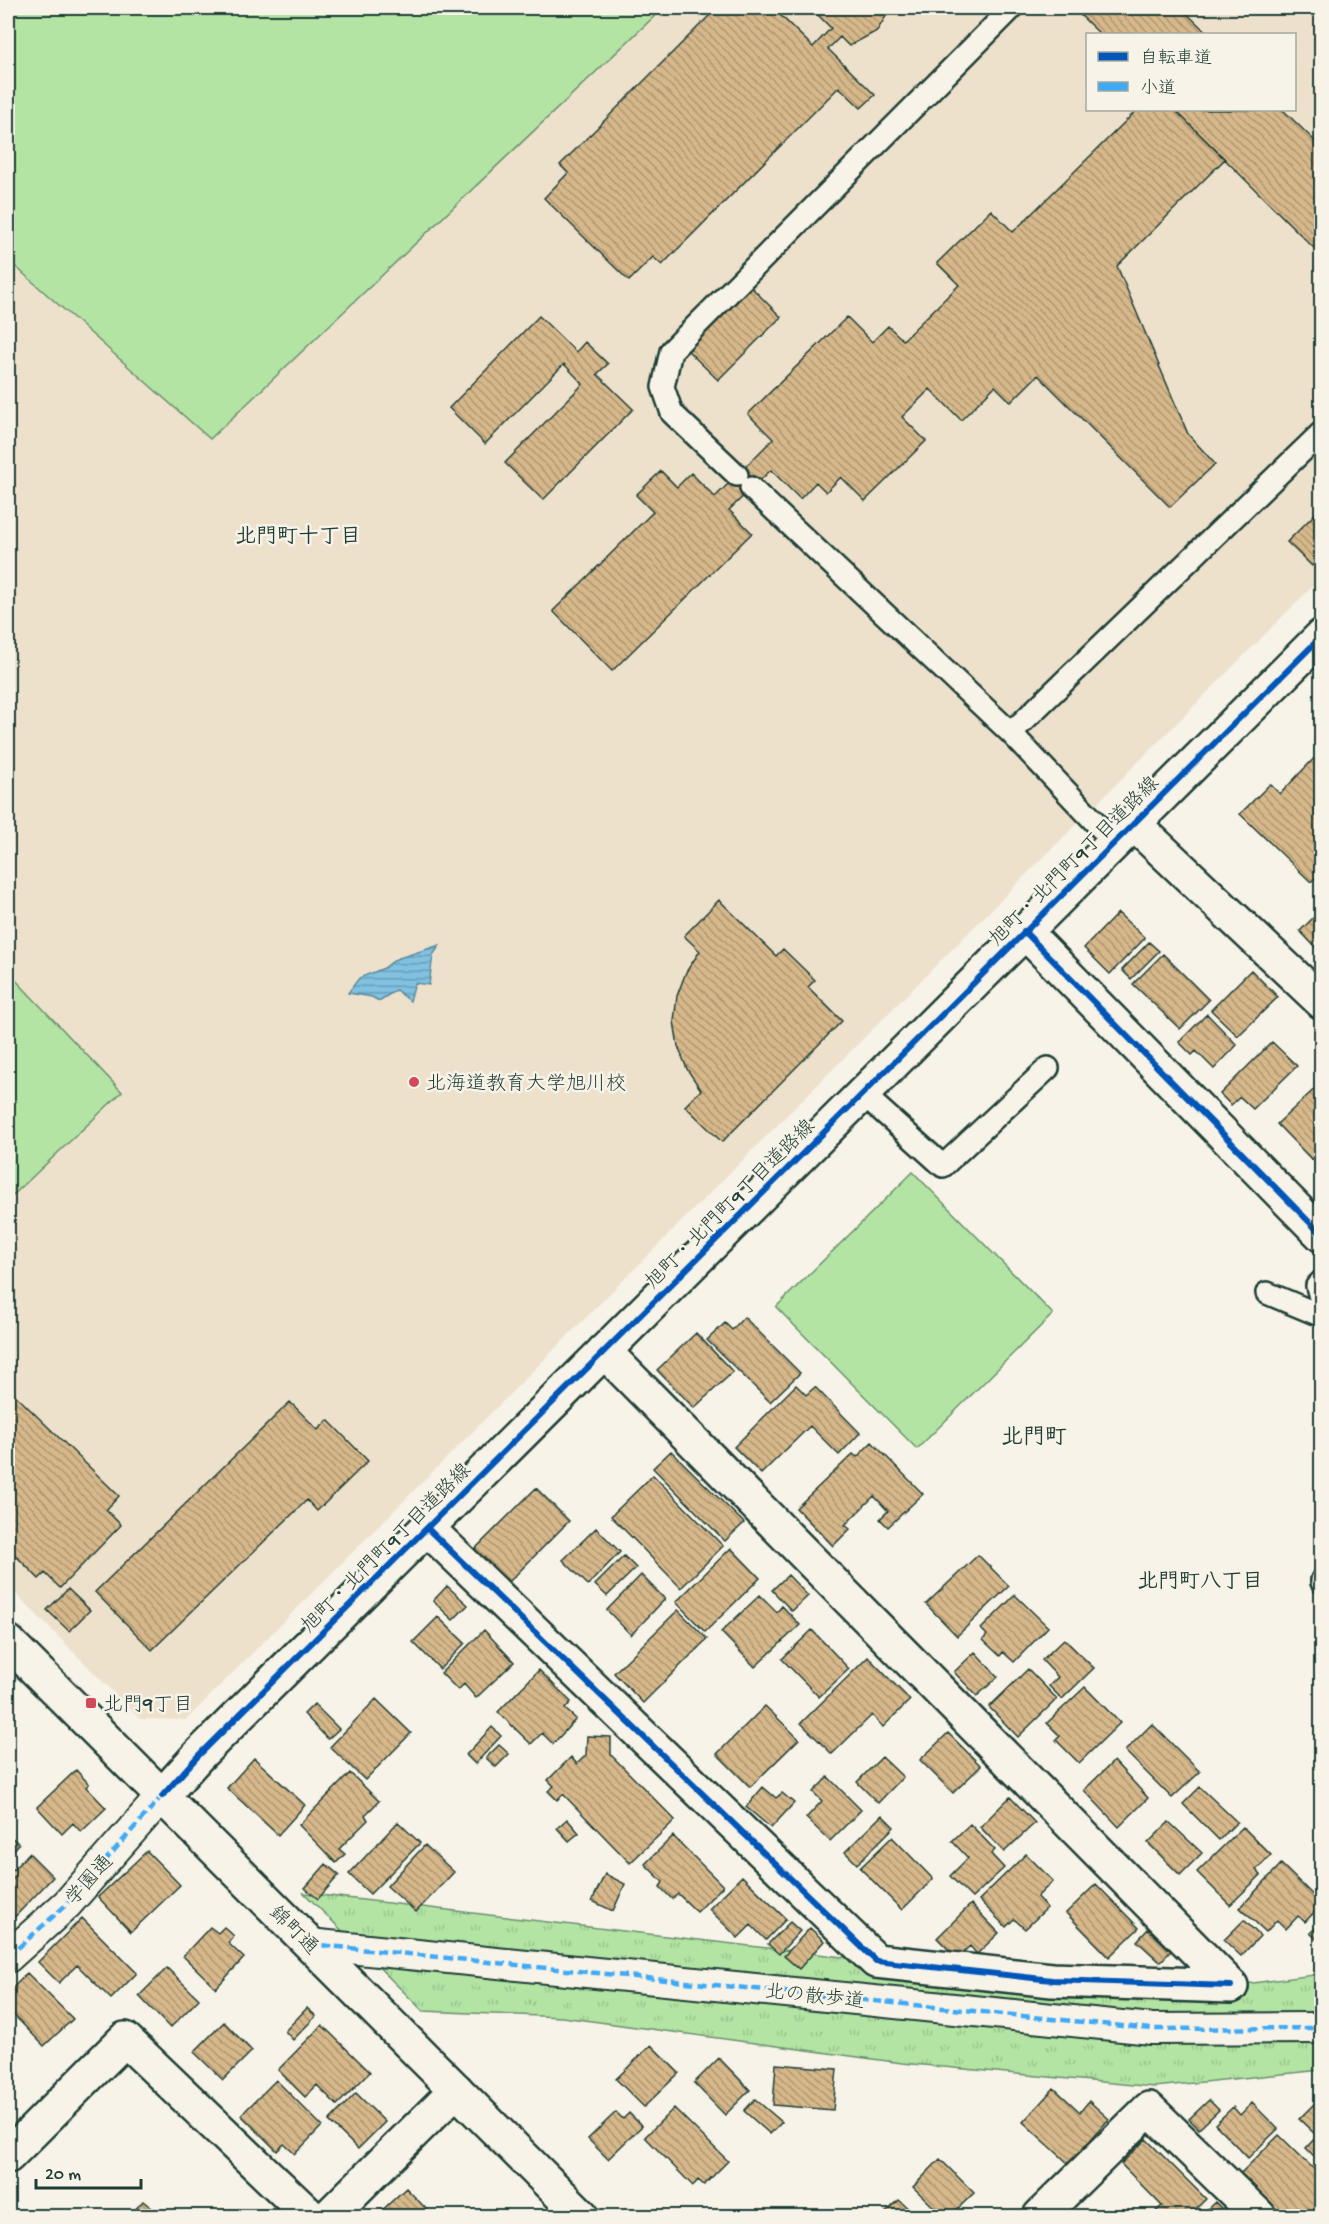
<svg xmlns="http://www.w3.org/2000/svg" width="1329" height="2224" font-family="'Gochi Hand','Klee One',sans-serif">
<defs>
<pattern id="grass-tufts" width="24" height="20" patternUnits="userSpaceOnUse" patternTransform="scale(1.5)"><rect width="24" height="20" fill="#b3e4a4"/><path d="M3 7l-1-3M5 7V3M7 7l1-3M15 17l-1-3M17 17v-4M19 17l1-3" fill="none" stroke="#9ac48e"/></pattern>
<pattern id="water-rules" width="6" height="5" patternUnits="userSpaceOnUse" patternTransform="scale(1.5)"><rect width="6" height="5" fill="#81c1e1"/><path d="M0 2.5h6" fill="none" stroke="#699eb7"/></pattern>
<pattern id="building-back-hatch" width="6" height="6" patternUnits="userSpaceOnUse" patternTransform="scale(1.5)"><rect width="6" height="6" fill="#d7b88b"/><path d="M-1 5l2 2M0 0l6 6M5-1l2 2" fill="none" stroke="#ae9772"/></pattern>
</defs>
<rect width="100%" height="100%" fill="#f7f3e8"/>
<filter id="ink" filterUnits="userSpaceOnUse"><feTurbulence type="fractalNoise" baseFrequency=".0167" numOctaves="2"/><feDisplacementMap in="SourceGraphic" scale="12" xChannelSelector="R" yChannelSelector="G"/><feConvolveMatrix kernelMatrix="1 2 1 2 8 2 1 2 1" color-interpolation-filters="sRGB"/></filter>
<g filter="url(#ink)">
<path fill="#ede1cc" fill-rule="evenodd" d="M8,8H1321V578L186,1720L140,1719L8,1586ZM1088,34H1294V110H1088Z"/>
<path fill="url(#grass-tufts)" stroke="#69906c" stroke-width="1.5" d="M304,1893L876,1961L1231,1986L1321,1974V2070L1154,2087L902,2063L562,2017L423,2011Z"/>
<path fill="#b3e4a4" stroke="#69906c" stroke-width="1.5" d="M8,8H663L210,439L8,260Z
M8,972L122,1092L8,1200Z
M913,1172L1053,1314L917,1449L776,1307Z"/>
<path fill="url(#water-rules)" stroke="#5a8c9c" stroke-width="1.5" d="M440,945L433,955L429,985L415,983L410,1001L396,990L379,1001L372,997L348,993L359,978L384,968L396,959Z"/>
<path fill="url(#building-back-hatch)" stroke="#1f3d34" stroke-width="1.5" d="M717,8H773L813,47L831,28L817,14L819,8H891L877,31L849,46L840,37L828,49L875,95L861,108L839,87L662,265L653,257L629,281L544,198L568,173L560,165Z
M1073,8H1181L1208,34H1100Z
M1137,110H1175L1225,159L1117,266L1188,434L1215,464L1170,507L1038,375L1011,402L995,386L961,420L930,389L902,417L926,441L865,501L841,477L826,492L816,482L800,499L771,470L729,510L752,533L612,671L553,611L653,512L636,495L661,471L677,487L691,473L715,497L773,439L748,414L847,317L872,342L888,326L903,340L959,285L937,263L991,210L1013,232Z
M1175,110H1283L1322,148V256Z
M749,285L781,317L718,380L685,348Z
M539,316L576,352L585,342L608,364L597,374L633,409L543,500L505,463L583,384L564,364L485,444L449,408Z
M1322,507V556L1312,566L1287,542Z
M1322,750V871L1311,882L1240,814L1270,784L1280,794Z
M719,900L776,956L783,949L815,980L808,987L842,1021L722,1142L685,1106L701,1090L687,1069L678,1046L674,1021L677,996L686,972L700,951L684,936Z
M1322,909V946L1318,950L1300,931Z
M1118,913L1145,938L1110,974L1084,948Z
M1149,942L1159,951L1131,979L1122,970Z
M1163,954L1209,1000L1180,1029L1133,984Z
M1251,970L1278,997L1238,1036L1211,1010Z
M1207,1014L1237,1045L1214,1069L1196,1051L1192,1055L1179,1042Z
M1272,1042L1297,1066L1253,1109L1240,1097L1231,1105L1220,1094Z
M1322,1082V1152L1312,1160L1277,1124Z
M744,1317L800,1373L770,1402L707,1340L725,1323L732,1330Z
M696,1333L733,1372L694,1408L657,1370Z
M796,1385L806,1395L815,1387L860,1433L839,1455L810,1426L761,1474L734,1447Z
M8,1388L119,1496L106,1510L121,1525L60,1588L45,1573L39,1579L8,1548Z
M290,1402L318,1430L328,1420L368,1461L317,1511L307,1500L152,1650L95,1592Z
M872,1442L923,1494L888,1527L880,1519L888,1511L874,1496L845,1525L850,1529L833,1546L796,1508L853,1454L857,1457Z
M671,1451L744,1523L725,1541L653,1468Z
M653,1475L723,1546L681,1588L611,1516Z
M536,1488L569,1521L508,1583L475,1549Z
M596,1528L620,1552L588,1585L563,1560Z
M731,1548L760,1578L705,1632L676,1602Z
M978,1555L1009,1586L957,1636L926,1604Z
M624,1556L636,1568L607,1596L595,1585Z
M641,1575L665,1599L631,1635L607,1610Z
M788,1575L808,1596L792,1611L772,1590Z
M447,1586L468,1605L453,1620L433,1601Z
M68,1589L90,1610L69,1631L47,1610Z
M760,1595L777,1612L782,1606L800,1625L755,1667L721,1632Z
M1015,1595L1048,1627L1014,1662L1003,1652L1000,1656L983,1640L987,1635L981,1629Z
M678,1610L707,1639L643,1703L614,1673Z
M438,1617L465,1643L440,1669L413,1642Z
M484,1630L514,1662L476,1698L464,1684L458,1690L441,1673Z
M812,1630L849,1669L819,1697L782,1659Z
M1064,1639L1094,1668L1062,1699L1049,1686L1058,1677L1042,1660Z
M975,1652L998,1677L977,1696L954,1672Z
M868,1657L910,1700L883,1727L872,1715L832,1754L801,1723Z
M1028,1669L1057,1699L1018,1737L989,1707Z
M539,1670L571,1702L565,1709L576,1719L553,1744L542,1733L531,1744L498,1712Z
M1085,1687L1120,1723L1079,1763L1056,1740L1060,1736L1047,1723Z
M376,1699L411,1733L365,1780L330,1747Z
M314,1704L339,1729L328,1739L304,1714Z
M765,1706L799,1739L750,1787L717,1754Z
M1152,1724L1200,1772L1172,1798L1125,1751Z
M492,1727L501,1736L475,1764L466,1755Z
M948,1733L981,1766L953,1793L920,1760Z
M587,1736L611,1737V1755L675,1820L630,1863L563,1794L557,1800L548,1791L554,1786L548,1780L571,1757L577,1764L586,1755Z
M499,1745L509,1754L496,1767L486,1758Z
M882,1757L903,1777L878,1803L857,1782Z
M254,1758L305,1805L278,1835L227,1788Z
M1114,1761L1148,1798L1119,1827L1084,1790Z
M76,1770L89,1784L86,1787L106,1808L81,1832L73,1823L62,1834L37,1807Z
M350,1773L379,1801L365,1815L368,1820L339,1849L345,1854L336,1863L299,1825Z
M828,1777L861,1810L830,1841L806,1818L822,1801L813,1792Z
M763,1787L776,1798L782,1793L794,1803L771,1828L746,1807Z
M1200,1787L1237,1822L1219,1840L1183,1804Z
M1010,1797L1035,1823L1004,1852L980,1827Z
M882,1815L894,1827L857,1864L845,1852Z
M567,1819L579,1833L569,1841L557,1828Z
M398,1822L420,1843L370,1894L349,1874Z
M1169,1822L1202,1853L1180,1875L1148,1843Z
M970,1824L995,1850L991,1854L1004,1868L972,1898L950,1876L968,1858L952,1841Z
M1243,1827L1271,1855L1256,1870L1261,1875L1230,1905L1197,1872Z
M8,1834L19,1844L8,1856Z
M673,1836L723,1886L697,1912L678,1894L672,1899L660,1887L663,1882L645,1864Z
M892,1837L933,1879L902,1910L860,1868Z
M425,1845L454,1872L416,1912L387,1886Z
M147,1851L180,1885L131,1932L98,1897Z
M29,1853L53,1877L8,1924V1884L14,1878L9,1874Z
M1026,1854L1053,1881L1037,1897L1047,1908L1025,1929L1014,1919L1006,1927L979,1900Z
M326,1864L339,1875L318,1899L305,1888Z
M1281,1864L1322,1904L1305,1922L1298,1916L1286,1929L1277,1920L1266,1932L1240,1908Z
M605,1874L625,1884L613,1911L592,1901Z
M742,1876L786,1919L766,1940L751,1925L738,1938L709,1909Z
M1096,1884L1139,1928L1109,1957L1066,1913Z
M971,1904L999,1933L977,1954L970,1946L957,1958L937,1938Z
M82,1918L137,1973L111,1999L77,1965L59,1983L38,1962Z
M1244,1920L1260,1936L1241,1956L1224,1940Z
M790,1922L800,1931L779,1954L768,1944Z
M1322,1922V1944L1310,1933Z
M210,1927L218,1933L224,1927L234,1936L228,1943L244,1958L216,1988L183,1956Z
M810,1928L824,1941L799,1969L784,1956Z
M1148,1929L1171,1951L1160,1962L1137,1941Z
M167,1968L199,1999L170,2028L139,1996Z
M27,1973L73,2019L44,2046L8,2009V1993Z
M307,2008L316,2016L293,2040L285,2031Z
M224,2022L252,2051L223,2080L194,2052Z
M322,2025L370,2072L337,2105L317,2085L305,2097L278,2070Z
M651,2045L679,2073L644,2107L616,2079Z
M719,2058L750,2090L725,2115L694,2083Z
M776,2064L837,2069L833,2110L773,2105Z
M276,2080L322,2126L295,2154L284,2144L277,2151L241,2115Z
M1054,2088L1080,2112L1089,2101L1109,2119L1069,2164L1023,2122Z
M356,2093L385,2122L358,2149L329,2121Z
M1322,2096V2164L1306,2148L1317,2136L1299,2119Z
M755,2099L782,2122L770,2134L744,2111Z
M1209,2100L1219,2110L1199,2129L1189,2119Z
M1252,2103L1278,2129L1248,2158L1215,2124L1233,2107L1240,2115Z
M674,2108L728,2161L704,2185L698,2180L693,2186L645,2137Z
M616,2112L623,2119L629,2113L642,2126L608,2159L588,2139Z
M1279,2135L1322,2177L1320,2216H1283L1240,2174Z
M1146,2139L1206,2199L1188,2216H1162L1156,2211L1162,2206L1121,2164Z
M940,2159L974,2193L950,2216H943L913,2187Z
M406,2188L433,2216H376Z
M899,2200L916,2216H882Z
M143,2201L154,2210L149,2216H134L131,2214Z
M1215,2202L1229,2216H1200Z"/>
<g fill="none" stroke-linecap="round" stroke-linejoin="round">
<defs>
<path id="service" d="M737,475L672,413L663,387L671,351L1012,8
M751,488L1011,733
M1114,842L1011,733L1322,432
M862,1093L943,1166L1048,1068
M1322,1281L1317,1286L1322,1305
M1267,1293L1322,1316
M1322,1580V1582"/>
<path id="pedestrian" d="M309,1944L1152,2029L1322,2028
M8,1957L67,1904L162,1796"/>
<path id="minor" d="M1133,823L1322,1002
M1024,931L1322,1235
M604,1351L1231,1986
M427,1528L876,1961L1052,1980L1231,1986
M162,1796L198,1756L1322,636
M8,2156L125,2039L310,2216
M329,2216L456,2090
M1040,2216L1149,2109L1259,2216"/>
<path id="tertiary" d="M8,1642L582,2216"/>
</defs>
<use href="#service" stroke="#1f3d34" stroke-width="26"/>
<use href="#pedestrian" stroke="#1f3d34" stroke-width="34"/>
<use href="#minor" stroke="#1f3d34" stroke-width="38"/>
<use href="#tertiary" stroke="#1f3d34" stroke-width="38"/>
<use href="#service" stroke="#f7f3e8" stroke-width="21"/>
<use href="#pedestrian" stroke="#f7f3e8" stroke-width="30"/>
<use href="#minor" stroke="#f7f3e8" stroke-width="33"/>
<use href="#tertiary" stroke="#f7f3e8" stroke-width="33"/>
<path stroke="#3fa9f5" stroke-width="4.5" stroke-dasharray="9 4.5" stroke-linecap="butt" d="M309,1944L1152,2029L1322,2028
M8,1957L67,1904L162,1796"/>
<defs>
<path id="cycleway" d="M1024,931L1322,1235
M427,1528L876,1961L1052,1980L1231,1986
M162,1796L198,1756L1322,636"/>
</defs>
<use href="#cycleway" stroke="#f7f3e8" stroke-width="10"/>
<use href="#cycleway" stroke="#0057b8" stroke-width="6"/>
</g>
</g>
<g fill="#d1495b" stroke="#f7f3e8" stroke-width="2">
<circle cx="414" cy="1082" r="6"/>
<rect x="85" y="1697" width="12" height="12" rx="3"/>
</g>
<g text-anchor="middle" stroke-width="5" stroke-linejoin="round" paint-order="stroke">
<g font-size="20" fill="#1f3d34" stroke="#f7f3e8">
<text transform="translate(1073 860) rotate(-45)" y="7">旭町・北門町9丁目道路線</text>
<text transform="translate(729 1203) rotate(-45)" y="7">旭町・北門町9丁目道路線</text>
<text transform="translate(385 1547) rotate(-45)" y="7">旭町・北門町9丁目道路線</text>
<text transform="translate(88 1879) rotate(-48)" y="7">学園通</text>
<text transform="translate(295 1929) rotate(45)" y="7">錦町通</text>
<text transform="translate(815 1995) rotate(6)" y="7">北の散歩道</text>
</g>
<g font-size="20" fill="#1f3d34" stroke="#f7f3e8" text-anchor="start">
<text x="426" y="1089">北海道教育大学旭川校</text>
<text x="103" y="1710">北門9丁目</text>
</g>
<g font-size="21" font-weight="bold" fill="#1f3d34" stroke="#f7f3e8">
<text x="298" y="542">北門町十丁目</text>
<text x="1200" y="1587">北門町八丁目</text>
</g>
<g font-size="22" font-weight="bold" fill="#1f3d34" stroke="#f7f3e8">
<text x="1034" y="1443">北門町</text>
</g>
</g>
<rect width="1329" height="2224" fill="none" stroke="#f7f3e8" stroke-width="30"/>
<rect x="15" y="15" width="1299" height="2194" fill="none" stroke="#1f3d34" stroke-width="2" filter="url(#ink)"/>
<rect x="1086" y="33" width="210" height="78" fill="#f7f3e8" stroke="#a1aaa0" stroke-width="1.5"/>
<rect x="1098" y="52" width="30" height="9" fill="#0057b8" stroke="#a1aaa0" stroke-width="1.5"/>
<text x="1140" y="63" font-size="18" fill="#1f3d34">自転車道</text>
<rect x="1098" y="82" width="30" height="9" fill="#3fa9f5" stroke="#a1aaa0" stroke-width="1.5"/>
<text x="1140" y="93" font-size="18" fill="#1f3d34">小道</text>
<path d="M36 2179v9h105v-9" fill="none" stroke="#1f3d34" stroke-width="3"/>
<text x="45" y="2179" font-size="18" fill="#1f3d34" stroke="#f7f3e8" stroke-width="4.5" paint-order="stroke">20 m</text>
</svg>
